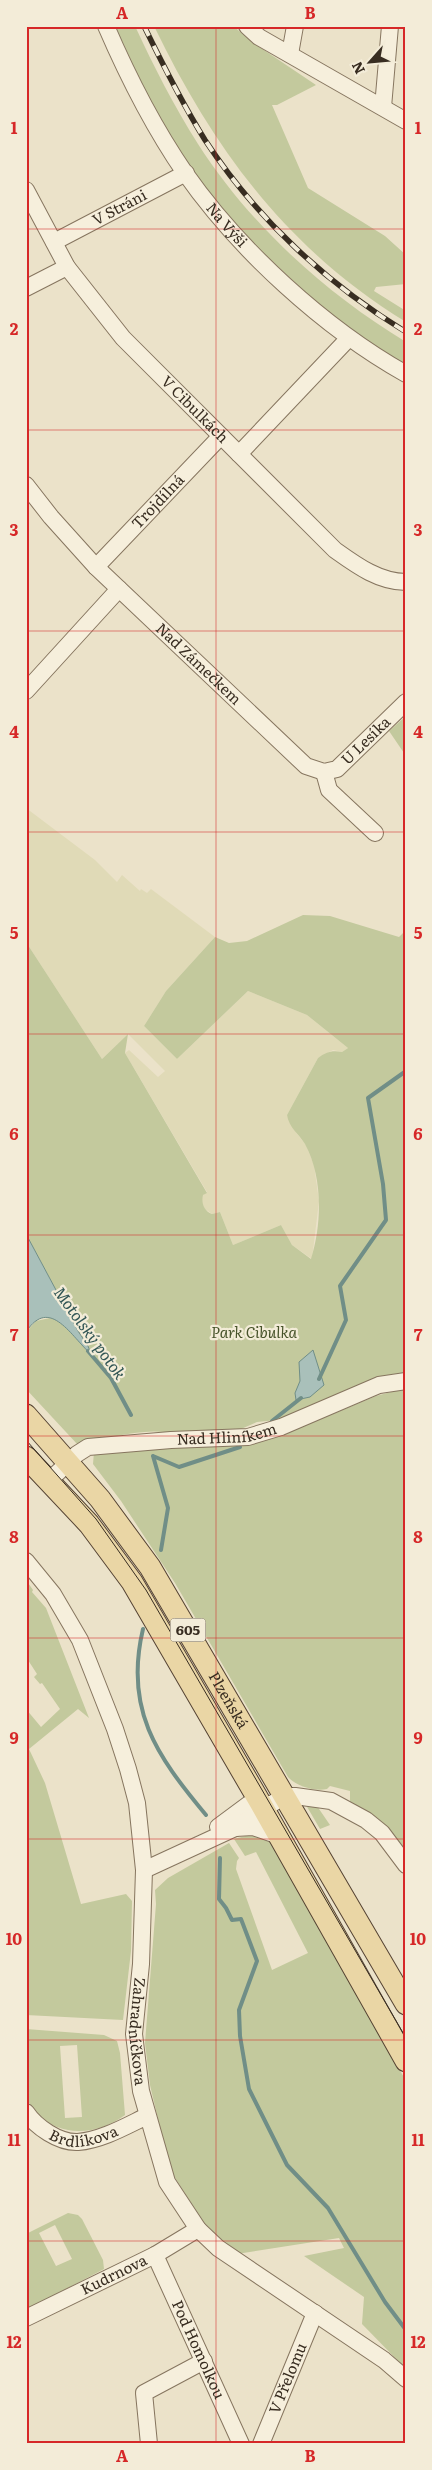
<svg xmlns="http://www.w3.org/2000/svg" width="432" height="2470" font-family="Literata,serif">
<rect width="100%" height="100%" fill="#ebe2c9"/>
<path fill="#e0dab7" d="M26,808L95,860L117,882L122,875L140,891L141,889L147,893L151,889L215,937L166,991L144,1026L177,1059L248,991L307,1015L348,1048L342,1052L333,1050L318,1058L287,1115L294,1130L306,1145L314,1165L319,1201L312,1259L292,1245L281,1225L233,1245L220,1212L212,1214L205,1209L201,1201L203,1195L207,1192L125,1053L129,1050L158,1077L165,1071L128,1034L102,1059L26,942Z"/>
<path fill="#c3c99d" fill-rule="evenodd" d="M115,26H135C154,67 174,106 198,144C250,225 324,292 406,342V366L381,353L321,307L237,228L207,191L161,125Z
M154,26H233L255,44L316,85L277,105H272L308,188L385,236L406,255V284L376,287L374,291L406,311V322C287,249 214,150 154,26Z
M406,716V756L389,731Z
M303,915L330,916L399,937L406,930V1374L277,1420L257,1422L241,1429L174,1434C147,1426 105,1439 78,1445L26,1389V1332L36,1321L50,1318L57,1320L88,1346L78,1331L26,1234V942L102,1059L128,1034L125,1053L207,1193L203,1195C201,1203 204,1211 212,1214L220,1212L233,1245L281,1225L292,1245L311,1259C322,1224 323,1177 305,1144C299,1134 289,1128 287,1115L318,1058C326,1052 332,1050 342,1052L348,1048L307,1015L248,991L177,1059L144,1026L166,991L215,937L229,943L247,941Z
M406,1388V1854L366,1811L350,1802V1791L330,1786L327,1789C315,1792 296,1786 288,1777L175,1583L121,1501L93,1464L94,1452L285,1434L376,1396Z
M26,1580L33,1590L32,1592L46,1608L89,1718L78,1709L29,1749L45,1783L81,1904L126,1894L132,1901L131,1951L123,2020L26,2015V1702L29,1706L26,1709L41,1727L60,1709L42,1683L40,1684L34,1677L37,1674L26,1657Z
M306,1805L317,1806L330,1825L320,1829Z
M249,1835L263,1837L270,1842L406,2081V2369L362,2324L364,2297L304,2256L344,2248L339,2238L237,2254L204,2223L170,2170L150,2085L145,2043L156,1904L155,1890L168,1878L229,1843L239,1858L237,1861L236,1869L272,1970L308,1953L256,1852L245,1856L234,1839Z
M26,2029L104,2035L117,2041L120,2053L125,2115C100,2134 62,2139 38,2114C33,2109 27,2102 26,2095C23,2074 26,2050 26,2029ZM77,2045L82,2117L65,2118L60,2046Z
M68,2213L78,2215L82,2219L103,2260L104,2269L26,2310V2234ZM55,2225L72,2259L56,2266L39,2233Z"/>
<path fill="#a9c0ba" stroke="#708e87" d="M26,1234L78,1331L88,1346L91,1354C72,1338 50,1295 26,1332Z
M313,1350L324,1385L310,1397L296,1400L295,1393L300,1381L299,1362Z"/>
<g fill="none" stroke-linecap="round" stroke-linejoin="round">
<path stroke="#708e87" stroke-width="4" d="M88,1351L111,1378L131,1415
M319,1379L346,1320L340,1286L386,1220L383,1184L368,1098L406,1071
M272,1421L301,1398
M153,1456L168,1508L161,1550
M153,1456L179,1467L240,1447
M143,1629C124,1709 156,1755 206,1815
M220,1858L219,1899L226,1908L232,1920L241,1919L257,1961L239,2010L240,2036L249,2089L287,2165L328,2208L385,2302L406,2330"/>
<defs>
<g id="minor">
<path id="s1" d="M106,26C128,77 154,128 185,173C239,250 324,328 406,374"/>
<path d="M247,26L259,37L406,121"/>
<path d="M290,54L295,26"/>
<path d="M383,107L390,26"/>
<path id="s2" d="M26,190L67,267L123,338L335,550C356,565 379,582 406,582"/>
<path id="s3" d="M54,242L186,173"/>
<path d="M26,288L67,267"/>
<path d="M239,454L348,339"/>
<path id="s4" d="M26,485L51,517L96,567L306,766L324,772L337,769L406,702"/>
<path id="s5" d="M96,567L221,436"/>
<path d="M26,691L119,589"/>
<path d="M324,772L329,790L375,833"/>
<path id="s6" d="M50,1480L77,1454L88,1447L171,1440L248,1437L281,1427L379,1385L406,1381"/>
<path id="s7" d="M26,1561L53,1594L80,1640L115,1729L128,1769L137,1803L144,1870L141,1964L134,2034L141,2091L167,2182L198,2229L218,2248L384,2360L406,2379"/>
<path d="M218,1827L249,1804H270"/>
<path d="M235,1828L253,1827L279,1836"/>
<path d="M144,1870L235,1828L284,1796H295L331,1801L366,1820L382,1833L406,1865"/>
<path id="s8" d="M26,2112C36,2127 59,2143 78,2142C102,2140 126,2126 147,2116"/>
<path id="s9" d="M155,2255L241,2444"/>
<path id="s10" d="M26,2318L155,2255L198,2229"/>
<path d="M149,2444L144,2393L204,2361"/>
<path id="s11" d="M261,2444L315,2313"/>
</g>
<g id="major">
<path id="s12" d="M26,1415L100,1499L150,1567L406,2004"/>
<path d="M26,1457L89,1524L132,1582L261,1804L406,2061"/>
</g>
</defs>
<use href="#minor" stroke="#86755f" stroke-width="18"/>
<use href="#major" stroke="#554333" stroke-width="23"/>
<use href="#minor" stroke="#f6efdc" stroke-width="16"/>
<use href="#major" stroke="#ead6a5" stroke-width="21"/>
<path stroke="#382d21" stroke-width="1" d="M26,1440L96,1519L146,1590L406,2038"/>
<defs>
<path id="rail" d="M144,26C163,65 182,103 205,140C256,218 327,284 406,332"/>
</defs>
<use href="#rail" stroke="#382d21" stroke-width="5.5"/>
<use href="#rail" stroke="#f3ecd8" stroke-width="4" stroke-dasharray="11" stroke-linecap="butt"/>
</g>
<path fill="none" stroke="#d62828" stroke-width="1" stroke-opacity="0.55" d="M216,26V2444M26,229H406M26,430H406M26,631H406M26,832H406M26,1034H406M26,1235H406M26,1436H406M26,1638H406M26,1839H406M26,2040H406M26,2241H406"/>
<g text-anchor="middle" stroke-width="4.5" stroke-linejoin="round" paint-order="stroke">
<rect fill="#f3ecd8" stroke="#706658" stroke-width="1" x="170.5" y="1618.5" width="35" height="23" rx="4"/>
<g font-size="14" font-weight="bold" fill="#382d21">
<text x="188" y="1635">605</text>
</g>
<g font-size="15" fill="#382d21" stroke="#f3ecd8">
<text dy="5" stroke="none"><textPath href="#s3" startOffset="74">V Stráni</textPath></text>
<text dy="5" stroke="none"><textPath href="#s1" startOffset="234">Na Výši</textPath></text>
<text dy="5" stroke="none"><textPath href="#s2" startOffset="279">V Cibulkách</textPath></text>
<text dy="5" stroke="none"><textPath href="#s5" startOffset="90">Trojdílná</textPath></text>
<text dy="5" stroke="none"><textPath href="#s4" startOffset="249">Nad Zámečkem</textPath></text>
<text dy="5" stroke="none"><textPath href="#s4" startOffset="470">U Lesíka</textPath></text>
<text dy="5" stroke="none"><textPath href="#s6" startOffset="190">Nad Hliníkem</textPath></text>
<text dy="5" stroke="none"><textPath href="#s12" startOffset="351">Plzeňská</textPath></text>
<text dy="5" stroke="none"><textPath href="#s7" startOffset="498">Zahradníčkova</textPath></text>
<text dy="5" stroke="none"><textPath href="#s8" startOffset="68">Brdlíkova</textPath></text>
<text dy="5" stroke="none"><textPath href="#s10" startOffset="98">Kudrnova</textPath></text>
<text dy="5" stroke="none"><textPath href="#s9" startOffset="104">Pod Homolkou</textPath></text>
<text dy="5" stroke="none"><textPath href="#s11" startOffset="71">V Přelomu</textPath></text>
</g>
<g font-size="15" font-style="italic" fill="#47532a" stroke="#f3ecd8">
<text x="254" y="1338">Park Cibulka</text>
</g>
<g font-size="16" font-style="italic" fill="#325655" stroke="#f3ecd8">
<text transform="translate(90 1333) rotate(54)" y="6">Motolský potok</text>
</g>
</g>
<rect width="432" height="2470" fill="none" stroke="#f3ecd8" stroke-width="55"/>
<g transform="translate(370 62) rotate(243)" stroke="#f3ecd8" stroke-width="4" paint-order="stroke">
<path d="M0-4L9 19L0 12L-9 19Z" fill="#382d21"/>
<text y="-8" font-size="14" font-weight="bold" text-anchor="middle" fill="#382d21">N</text>
</g>
<rect x="28" y="28" width="376" height="2414" fill="none" stroke="#d62828" stroke-width="2"/>
<g font-size="16" text-anchor="middle" font-weight="bold" fill="#d62828">
<text x="122" y="19">A</text>
<text x="310" y="19">B</text>
<text x="14" y="134">1</text>
<text x="418" y="134">1</text>
<text x="14" y="335">2</text>
<text x="418" y="335">2</text>
<text x="14" y="536">3</text>
<text x="418" y="536">3</text>
<text x="14" y="738">4</text>
<text x="418" y="738">4</text>
<text x="14" y="939">5</text>
<text x="418" y="939">5</text>
<text x="14" y="1140">6</text>
<text x="418" y="1140">6</text>
<text x="14" y="1341">7</text>
<text x="418" y="1341">7</text>
<text x="14" y="1543">8</text>
<text x="418" y="1543">8</text>
<text x="14" y="1744">9</text>
<text x="418" y="1744">9</text>
<text x="14" y="1945">10</text>
<text x="418" y="1945">10</text>
<text x="14" y="2146">11</text>
<text x="418" y="2146">11</text>
<text x="14" y="2348">12</text>
<text x="418" y="2348">12</text>
<text x="122" y="2462">A</text>
<text x="310" y="2462">B</text>
</g>
</svg>
